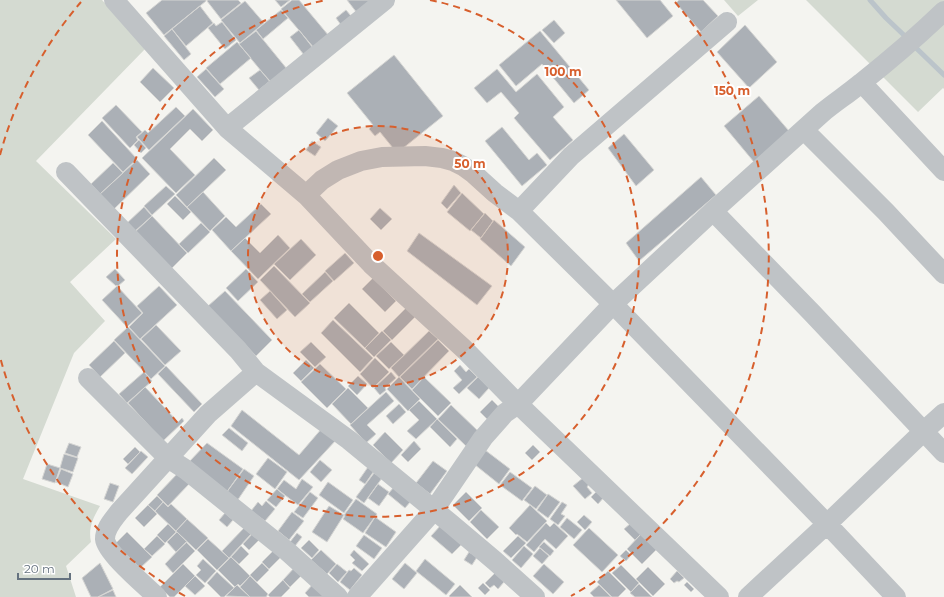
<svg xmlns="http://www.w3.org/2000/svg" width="944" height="597" font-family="Montserrat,sans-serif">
<rect width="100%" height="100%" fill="#f4f4f0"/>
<path fill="#d4dad1" d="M0,0H102L146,48L36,161L116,239L70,282L105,321L74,353L23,479L100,506C93,518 88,528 91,542L66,566L76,597H0Z
M724,0H758L738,16Z
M806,0H944V89L943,88L918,112Z"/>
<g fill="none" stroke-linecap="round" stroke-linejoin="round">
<path stroke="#bbc4ca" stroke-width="5" d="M870,0L886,18L908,39
M913,45L944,75"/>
</g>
<path fill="#abb0b6" stroke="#d5d5d3" d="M162,0H206V1L164,35L146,13Z
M208,0H238L241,3L221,19L207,1Z
M275,0H290L281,7Z
M292,0H299L329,36L314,48L281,9Z
M347,0H373L357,13Z
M616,0H660L673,16L647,38Z
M679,0H703L718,16L701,32L676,3Z
M245,1L264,23L240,43L221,20Z
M200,6L213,23L186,46L172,29Z
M281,10L288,18L263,39L256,30Z
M346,10L351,16L341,25L336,18Z
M554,20L565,33L554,43L542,30Z
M222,22L236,40L225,49L208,28L214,23L216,26Z
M745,25L777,62L749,88L717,52Z
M172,29L191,54L184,60L164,36Z
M299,30L313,48L304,55L290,37Z
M256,31L287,69L271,83L239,44Z
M540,31L589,90L574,103L542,64L516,86L499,65Z
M237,42L251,58L220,84L206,68Z
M394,55L443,116L397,153L380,132L375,136L369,129L373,125L347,93Z
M153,68L174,88L160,102L140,82Z
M206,69L224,89L215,97L197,77Z
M497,69L516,92L537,74L564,107L553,117L573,140L550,160L514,118L519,113L501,92L487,103L474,88Z
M260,70L270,81L259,90L249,78Z
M759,96L789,131L754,162L724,126Z
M116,105L142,132L136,137L138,140L130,148L102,118Z
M176,107L185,116L149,150L137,137L145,130L148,133Z
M193,109L213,130L202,141L190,129L170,149L195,175L176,193L142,158Z
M328,118L338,126L325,141L316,133Z
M102,121L137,159L123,172L88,135Z
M502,127L529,160L537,153L547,165L522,186L485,141Z
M624,134L654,170L636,186L608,148Z
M139,140L146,148L141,153L134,145Z
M312,141L321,147L315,156L306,150Z
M214,158L226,170L187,207L176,195Z
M137,160L150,174L114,209L100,194Z
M113,163L123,173L100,194L91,184Z
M701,177L716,195L639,261L626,243Z
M454,185L461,193L447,209L441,203Z
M166,186L175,194L152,215L144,206Z
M203,192L225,216L210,231L187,207Z
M462,193L484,214L470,231L447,212Z
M175,196L191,212L183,220L167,204Z
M261,204L271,214L231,251L212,230L226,217L236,227Z
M144,207L152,216L134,232L126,224Z
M380,208L392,219L381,230L370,219Z
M485,213L493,221L481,238L471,230Z
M152,216L187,253L171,269L135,232Z
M494,220L525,247L511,266L480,239Z
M201,223L210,232L188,253L179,244Z
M419,233L492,286L477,305L407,251Z
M278,235L290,248L258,279L231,251L245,238L260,253Z
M301,239L316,255L290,280L274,264Z
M345,253L354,263L334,281L325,271Z
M274,266L310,303L295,317L260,280Z
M115,269L125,280L118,286L117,285L116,286L106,277Z
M246,269L258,282L238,301L226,288Z
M325,272L333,281L310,302L302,294Z
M373,278L396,301L385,312L362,289Z
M117,286L142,313L127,327L102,300Z
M159,286L177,305L140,339L129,327L143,313L137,306Z
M225,291L272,340L256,356L208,306Z
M270,291L287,310L277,319L260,300Z
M349,303L379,333L365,348L334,318Z
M406,308L415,317L392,340L383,331Z
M333,320L373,358L360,372L321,333Z
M156,325L181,351L165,365L141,339Z
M128,327L165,366L151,379L114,340Z
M382,331L391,340L374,357L365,348Z
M429,331L438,339L399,377L391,368Z
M438,340L449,351L412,389L400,377Z
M114,341L125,353L100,377L89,365Z
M311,342L326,357L315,367L300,352Z
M391,342L404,355L389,369L376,356Z
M375,358L389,372L373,388L360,374Z
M306,360L314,368L301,381L293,373Z
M320,364L346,389L327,408L301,382Z
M460,365L466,372L469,369L477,377L459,394L453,388L462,380L454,371Z
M166,366L202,404L194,412L158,374Z
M144,372L152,381L127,403L119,394Z
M391,372L396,378L385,388L386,390L380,395L374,388Z
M358,376L367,384L357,395L348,386Z
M399,377L420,399L408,411L387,389Z
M424,377L451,403L438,416L412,390Z
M478,377L489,388L479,399L467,388Z
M145,387L178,422L182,418L184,421L163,441L128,403Z
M348,388L368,408L351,424L332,404Z
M386,392L394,401L367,425L376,434L366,443L350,425Z
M492,400L500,408L488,420L480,412Z
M419,401L437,419L416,439L407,431L419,420L409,410Z
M399,404L406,412L393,424L386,416Z
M451,405L479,432L466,446L438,419Z
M242,410L299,455L323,427L337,439L299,480L231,426Z
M437,419L457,439L450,447L430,427Z
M229,428L248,443L242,451L222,435Z
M385,432L403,450L391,463L373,445Z
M414,441L421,449L408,462L401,455Z
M69,443L81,447L77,457L65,453Z
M207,443L243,469L226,493L188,463Z
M533,445L540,452L532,460L525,453Z
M135,447L140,452L128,464L123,459Z
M485,450L510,469L499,484L474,464Z
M141,451L148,457L132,474L125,468Z
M64,454L78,458L73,472L60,468Z
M268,458L287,472L275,489L256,474Z
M320,460L332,470L321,482L310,472Z
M433,461L447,471L430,494L416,483Z
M47,464L60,468L55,483L42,479Z
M368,467L374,471L365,484L359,480Z
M61,469L73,474L68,487L56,482Z
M244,469L254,476L237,501L226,493Z
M179,472L190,483L168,506L157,495Z
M510,472L532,488L522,501L500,485Z
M374,473L382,478L364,503L356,497Z
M584,477L589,484L587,487L592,493L585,499L573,486Z
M302,479L313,487L298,505L277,489L284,480L296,489Z
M328,482L353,500L344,513L319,495Z
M110,483L119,486L113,502L104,499Z
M378,484L389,492L379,506L368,498Z
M535,486L547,495L536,509L524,500Z
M394,487L411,501L405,508L388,494Z
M277,489L285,496L276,507L267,500Z
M598,490L605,496L598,504L591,497Z
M310,492L318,498L303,518L294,512Z
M466,492L482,508L469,521L453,505Z
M548,494L560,502L548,518L537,510Z
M157,496L163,502L155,511L148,505Z
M356,499L377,514L363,533L343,519L345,516L344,515Z
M266,501L275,509L265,521L251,511L258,502L262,506Z
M163,502L168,507L171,504L187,519L176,531L155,511Z
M562,502L567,505L561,514L565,516L558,525L550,519Z
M148,505L157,514L144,527L135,518Z
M530,505L547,521L527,542L517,534L516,535L509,528Z
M329,506L344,515L327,542L312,532Z
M481,510L499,527L487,539L470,522Z
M292,512L304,521L289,540L278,531Z
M225,513L233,520L227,527L219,520Z
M584,515L592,522L585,530L577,522Z
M375,517L396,532L386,547L365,533Z
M567,518L582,530L574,539L560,527Z
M187,519L208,538L196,550L176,531Z
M546,523L550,527L554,523L568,536L556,549L545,539L534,552L526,545Z
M631,523L642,533L635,540L624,529Z
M168,524L176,532L165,543L157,535Z
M441,525L462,544L452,554L431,536Z
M244,528L251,534L229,558L222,551Z
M589,528L618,555L602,572L573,545Z
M127,532L152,557L140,568L115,544Z
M177,532L187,542L176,552L167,542Z
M253,533L260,539L249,550L243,544Z
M297,533L302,537L295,546L290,542Z
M641,534L657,549L642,564L627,549Z
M364,535L382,548L374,559L356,546Z
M157,536L165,544L152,556L144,549Z
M518,536L526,543L511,558L503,551Z
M208,539L229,558L217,570L197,550Z
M309,540L319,550L312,558L301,548Z
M186,542L195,551L173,573L165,564Z
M544,542L554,551L550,556L539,547Z
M241,546L249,554L239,564L231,557Z
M524,546L533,554L521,568L512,560Z
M540,548L549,556L542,564L533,556Z
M274,550L281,557L269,569L262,562Z
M321,550L336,564L327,574L311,560Z
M354,550L369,564L362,571L352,563L355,560L350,555Z
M626,550L631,555L626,561L620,556Z
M469,552L477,557L472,565L464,560Z
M231,557L250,576L240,586L238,584L235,587L218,570Z
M203,559L216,571L205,583L196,575L201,570L197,566Z
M425,559L455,584L446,595L416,571Z
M100,563L113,589L98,597H91L82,578Z
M262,563L269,570L257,582L250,575Z
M405,563L417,573L404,589L392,579Z
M183,564L195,576L174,597H170L160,587Z
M337,564L347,572L338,582L329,573Z
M544,564L564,582L553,594L533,576Z
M621,565L639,583L631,592L612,573Z
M295,567L302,575L290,587L283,580Z
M648,567L665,584L653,596L636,579Z
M354,568L362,575L350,590L340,582L349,570L351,571Z
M608,571L626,589L618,597H612L597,582Z
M677,571L684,578L679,582L677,581L674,583L670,579Z
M217,572L234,588L224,597H221L207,583Z
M495,573L504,582L498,589L494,585L490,588L485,583Z
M195,576L205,586L195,595L185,586Z
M250,576L268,594L266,597H250L240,587Z
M283,580L290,588L281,597H270L268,595Z
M687,582L694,589L691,592L684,585Z
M483,583L490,590L485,595L478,588Z
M313,584L327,597H309L305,593Z
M639,584L652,597H635L630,593Z
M237,585L250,597L226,596Z
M460,585L472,597H450L449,596Z
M599,585L611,597H594L590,593Z
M113,590L116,597H98Z"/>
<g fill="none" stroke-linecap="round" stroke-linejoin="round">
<path stroke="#bfc3c6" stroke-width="20" d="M114,0L227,128L306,195L371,264L464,349L518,404L719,597
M862,83L944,171
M227,128L385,0
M804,130L886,212L944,274
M66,172L238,350L256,372L349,440L450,523L495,561L535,597
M306,195L322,180L338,170L361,161L382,157L425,156L442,158L453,161L463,166L474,174L495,193L519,211L613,304L827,524L896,597
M519,211L571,156L727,22
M713,211L813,314L944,453
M88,378L168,458L185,469L287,551L338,597
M157,597C147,587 106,553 105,539C105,528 113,520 119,512L208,414L256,372
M357,597L434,510L483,438L505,413L518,404L613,304L713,211L822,113C835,102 848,94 861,83C890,60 918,36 944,11
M748,597L827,524L924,431L944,413"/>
</g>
<circle cx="378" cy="256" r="130" fill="#d75f2d" fill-opacity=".12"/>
<g fill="none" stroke="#d75f2d" stroke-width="2" stroke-dasharray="7 5">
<circle cx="378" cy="256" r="130"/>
<path d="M430 0A261 261 0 1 1 326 0"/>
<path d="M185 596A391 391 0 0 1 0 357M0 155A391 391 0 0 1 81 2M675 2A391 391 0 0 1 571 596"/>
</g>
<circle cx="378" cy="256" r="6" fill="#d75f2d" stroke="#fff" stroke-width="2"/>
<g font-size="12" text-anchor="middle" font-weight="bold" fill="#d75f2d" stroke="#fff" stroke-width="4" stroke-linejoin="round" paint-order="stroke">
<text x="563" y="76">100 m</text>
<text x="732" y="95">150 m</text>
<text x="470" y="168">50 m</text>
</g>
<path d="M18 573v6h52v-6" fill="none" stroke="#65727f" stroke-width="2"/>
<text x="24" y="573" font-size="12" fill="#65727f" stroke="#ffffff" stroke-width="3" paint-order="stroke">20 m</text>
</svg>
